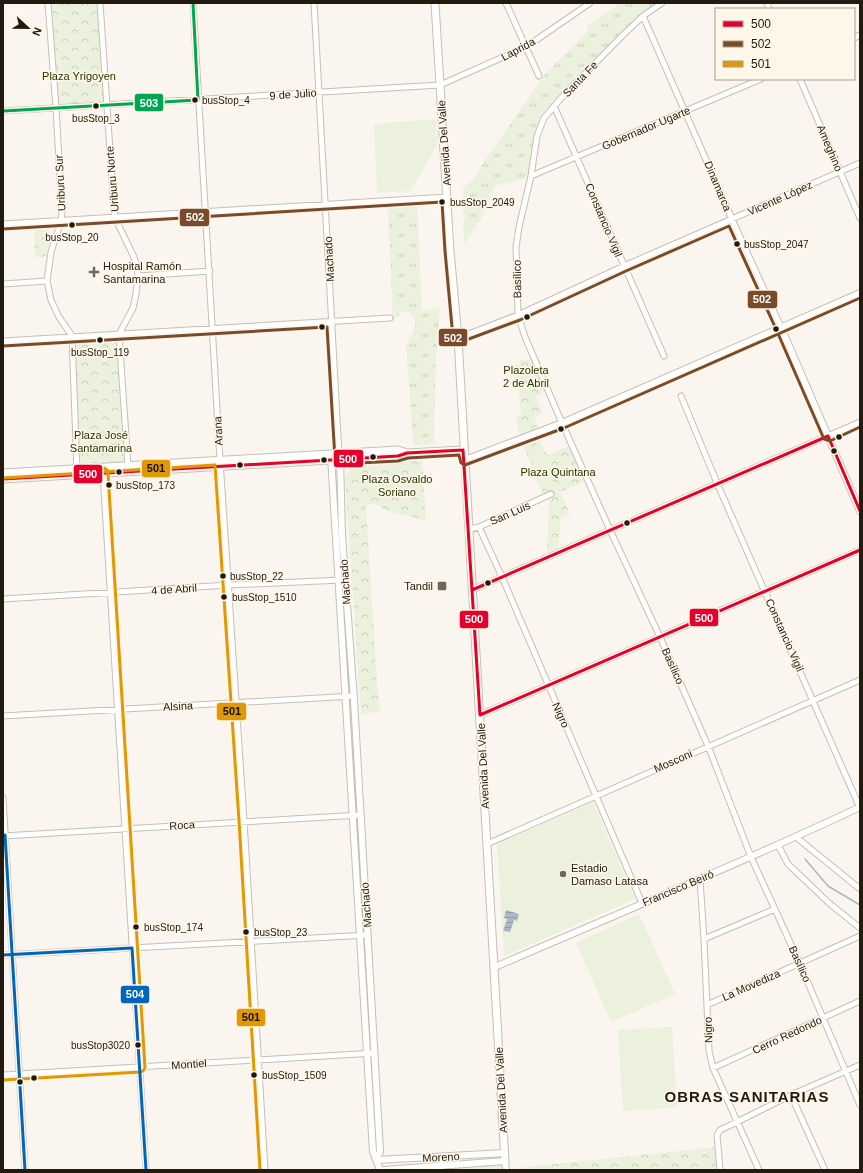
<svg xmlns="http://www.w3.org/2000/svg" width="863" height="1173" font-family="Helvetica,sans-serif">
<defs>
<pattern id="grass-tufts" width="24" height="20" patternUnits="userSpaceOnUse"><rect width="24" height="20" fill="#ecf1dd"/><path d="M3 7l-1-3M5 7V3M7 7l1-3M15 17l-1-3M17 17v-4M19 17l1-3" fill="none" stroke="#cacebc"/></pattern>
<pattern id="forest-crowns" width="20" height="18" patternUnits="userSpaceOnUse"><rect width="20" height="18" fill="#ecf1dd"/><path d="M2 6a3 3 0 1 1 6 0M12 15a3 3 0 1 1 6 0" fill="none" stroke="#cacebc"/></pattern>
<pattern id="water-rules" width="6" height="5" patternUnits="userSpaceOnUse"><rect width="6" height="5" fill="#aeb7c8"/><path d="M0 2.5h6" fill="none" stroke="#959dab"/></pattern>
</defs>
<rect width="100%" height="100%" fill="#faf5ef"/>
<path fill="url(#grass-tufts)" d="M620,3H658L645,11L633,21L541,115L533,138L531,165L527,178L495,186L481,219L464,244L463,189C469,179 474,184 479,169L546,73L588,31L586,27Z
M417,201L422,311L440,308L436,357L434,433L435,444L416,445L413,443L406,344C414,332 421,323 408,312H402L393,322L388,204Z
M343,582L350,692H348L341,583Z
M348,701H350L358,810H355Z
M355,820H357L365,930H362Z
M504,1164V1170H455L458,1167Z"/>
<path fill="url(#forest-crowns)" d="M52,3H97L104,101L58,105Z
M48,227L51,236L45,257H35L34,228Z
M116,337L124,463L80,466L74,339Z
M532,359L546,391L536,396L543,413L534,416L538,426L520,435L516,417L521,416L518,387H514L513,365H520V360Z
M539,438L547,455L569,446L584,482L560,492L570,514L561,518L558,548L547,553L549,497L545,499L523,445Z
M422,457L426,521L385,510L374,503L366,506L377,683L380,711L361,715L345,477L355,462Z
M716,1147L717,1170H517V1168Z"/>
<path fill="#ecf1dd" d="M436,119L437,146L410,191L377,193L374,124Z
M539,443L548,463L535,468L527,449Z
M547,467L555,485L546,490L538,472Z
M593,802L635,899L504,956L497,844Z
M639,914L675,994L611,1022L576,943Z
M672,1027L677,1107L623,1111L618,1030Z"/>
<path fill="url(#water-rules)" d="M506,910L519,914L517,921L514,920L510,932L503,931L507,919L504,918Z"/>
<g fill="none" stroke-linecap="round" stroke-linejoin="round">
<path stroke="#aeb7c8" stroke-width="1.5" d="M805,859L828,886L860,905"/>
<defs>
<path id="minor" d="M48,3L56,108L62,213L61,221L51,252L47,281L51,300L59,317L72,336L77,471
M100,3L114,210L115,218L133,255L137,265L138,276L136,294L133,308L119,334L128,466
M193,3L220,460L244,821L265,1170
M314,3L339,454
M506,3L539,76
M662,3L643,16L622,36L563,96L544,118L537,136L531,176L519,227L516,247L518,315L525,337L562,423L610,530L660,637L708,746L751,857L800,964L860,1105
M767,3L769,9
M643,16L732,219L781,327
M854,38L860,35
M800,79L860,218
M554,106L664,356
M3,111L440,85L526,47L590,3
M531,176L761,79
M3,224L447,197
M138,276L210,271
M3,284L47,281
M458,338L518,315L624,266L860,163
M3,341L390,318
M681,396L717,483L860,808
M103,473L146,1170
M479,527L502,577L642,903
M469,529L479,527L551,494
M472,590L860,422
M3,599L229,585L342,580
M480,715L860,550
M3,716L353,696
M3,798L25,1170
M3,836L361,815
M796,837L860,889
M487,844L860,680
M778,845L788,864L829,903L860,928
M700,880L704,939L709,1051L713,1068L759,1170
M704,939L775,909
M3,955L368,935
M707,1005L860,936
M713,1068L860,1001
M3,1075L375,1053
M791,1095L825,1170
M441,1157L442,1170
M720,1170L717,1135L720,1130L737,1122L791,1095L860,1065"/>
<path id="tertiary" d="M781,327L860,511
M331,456L373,1152L380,1170
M340,456L342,535L354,700L380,1151L377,1160
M465,460L562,423L860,293
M495,967C617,914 740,864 860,807
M377,1160L505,1153
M384,1170L505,1161L506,1170"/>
<path id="secondary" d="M435,3L450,251L458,338L505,1161
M3,473L398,450L407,453
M3,479L398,456L407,453L463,450"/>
</defs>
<use href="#minor" stroke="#c5bfb7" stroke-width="7"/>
<use href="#tertiary" stroke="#c5bfb7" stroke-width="8"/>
<use href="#secondary" stroke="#c5bfb7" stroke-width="9"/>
<use href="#minor" stroke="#fefefd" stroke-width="5"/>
<use href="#tertiary" stroke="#fefefd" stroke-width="6"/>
<use href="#secondary" stroke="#fefefd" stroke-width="7"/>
<defs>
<path id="bus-1" d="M463,450L480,715L860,550
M3,479L398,456L407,453L463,450
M472,590L828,436L860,511"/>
<path id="bus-2" d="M3,229L442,202L445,251L453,338L455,342L458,343L520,320L626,271L729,226L776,329L824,439L830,441L860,427
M3,346L327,327L335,459L336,462L340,464L398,461L408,458L459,455L461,463L465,465L564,428L860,298"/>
<path id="bus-3" d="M3,478L215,465L239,821L260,1170
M3,1080L140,1072L143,1071L145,1068L108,473L107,470L104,468L82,469"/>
<path id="bus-4" d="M3,836L5,835L25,1170
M3,955L132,948L146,1170"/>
<path id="bus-5" d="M3,111L198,100L193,3"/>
</defs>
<use href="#bus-1" stroke="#fff6ea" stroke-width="6"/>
<use href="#bus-2" stroke="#fff6ea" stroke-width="6"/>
<use href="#bus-3" stroke="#fff6ea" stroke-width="6"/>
<use href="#bus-4" stroke="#fff6ea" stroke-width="6"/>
<use href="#bus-5" stroke="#fff6ea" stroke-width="6"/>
<use href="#bus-1" stroke="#e4002b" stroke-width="3"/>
<use href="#bus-2" stroke="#7a4b2a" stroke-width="3"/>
<use href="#bus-3" stroke="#e29802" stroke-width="3"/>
<use href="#bus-4" stroke="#0065bd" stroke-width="3"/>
<use href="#bus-5" stroke="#00a651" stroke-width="3"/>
</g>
<g fill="#221a0f" stroke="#fff6ea" stroke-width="1.5">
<circle cx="195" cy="100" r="3.5"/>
<circle cx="96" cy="106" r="3.5"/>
<circle cx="442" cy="202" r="3.5"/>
<circle cx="72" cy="225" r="3.5"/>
<circle cx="737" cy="244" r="3.5"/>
<circle cx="527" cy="317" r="3.5"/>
<circle cx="322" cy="327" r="3.5"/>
<circle cx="776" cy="329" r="3.5"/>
<circle cx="100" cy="340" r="3.5"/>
<circle cx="561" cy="429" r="3.5"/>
<circle cx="839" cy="437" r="3.5"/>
<circle cx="834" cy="451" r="3.5"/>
<circle cx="373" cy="457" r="3.5"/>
<circle cx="324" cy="460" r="3.5"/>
<circle cx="240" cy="465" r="3.5"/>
<circle cx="119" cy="472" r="3.5"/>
<circle cx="109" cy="485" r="3.5"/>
<circle cx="627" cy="523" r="3.5"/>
<circle cx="223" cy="576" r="3.5"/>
<circle cx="488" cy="583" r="3.5"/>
<circle cx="224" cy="597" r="3.5"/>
<circle cx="136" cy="927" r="3.5"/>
<circle cx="246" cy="932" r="3.5"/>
<circle cx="138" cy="1045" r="3.5"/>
<circle cx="254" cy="1075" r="3.5"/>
<circle cx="34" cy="1078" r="3.5"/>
<circle cx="20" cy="1082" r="3.5"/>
</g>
<g fill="#6e675d" stroke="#fff6ea" stroke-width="1.5">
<path d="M92 266h4v4h4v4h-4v4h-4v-4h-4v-4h4z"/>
<rect x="437" y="581" width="10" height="10" rx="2"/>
<circle cx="563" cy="874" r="4"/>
</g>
<g text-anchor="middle" stroke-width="3" stroke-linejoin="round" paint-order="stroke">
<g font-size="10" fill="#221a0f" stroke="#fff6ea" text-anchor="start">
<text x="202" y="104">busStop_4</text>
<text x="96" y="122" text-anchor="middle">busStop_3</text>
<text x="450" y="206">busStop_2049</text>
<text x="72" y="241" text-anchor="middle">busStop_20</text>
<text x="744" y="248">busStop_2047</text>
<text x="100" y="356" text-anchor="middle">busStop_119</text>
<text x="116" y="489">busStop_173</text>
<text x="230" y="580">busStop_22</text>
<text x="232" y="601">busStop_1510</text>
<text x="144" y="931">busStop_174</text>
<text x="254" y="936">busStop_23</text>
<text x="130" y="1049" text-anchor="end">busStop3020</text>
<text x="262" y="1079">busStop_1509</text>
</g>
<g font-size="11" fill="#221a0f" stroke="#fff6ea">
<text transform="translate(518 49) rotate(-28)" y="4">Laprida</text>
<text transform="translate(580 79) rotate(-46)" y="4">Santa Fe</text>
<text transform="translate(293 94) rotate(-4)" y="4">9 de Julio</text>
<text transform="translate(646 128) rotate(-23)" y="4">Gobernador Ugarte</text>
<text transform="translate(444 143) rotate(-94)" y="4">Avenida Del Valle</text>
<text transform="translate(830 148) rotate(67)" y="4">Ameghino</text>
<text transform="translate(112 179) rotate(-95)" y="4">Uriburu Norte</text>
<text transform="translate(60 183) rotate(-93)" y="4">Uriburu Sur</text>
<text transform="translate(718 186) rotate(67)" y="4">Dinamarca</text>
<text transform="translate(780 198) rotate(-24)" y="4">Vicente López</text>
<text transform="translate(604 220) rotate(67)" y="4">Constancio Vigil</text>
<text transform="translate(329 259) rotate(-93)" y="4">Machado</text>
<text transform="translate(517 279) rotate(-91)" y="4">Basílico</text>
<text transform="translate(218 431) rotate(-93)" y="4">Arana</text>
<text transform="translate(510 513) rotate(-24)" y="4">San Luis</text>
<text transform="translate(345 582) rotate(-94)" y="4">Machado</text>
<text transform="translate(174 589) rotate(-4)" y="4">4 de Abril</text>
<text transform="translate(785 635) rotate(66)" y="4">Constancio Vigil</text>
<text transform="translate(673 666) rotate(66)" y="4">Basílico</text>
<text transform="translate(178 706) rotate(-3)" y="4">Alsina</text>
<text transform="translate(561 715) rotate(66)" y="4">Nigro</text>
<text transform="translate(673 761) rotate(-24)" y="4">Mosconi</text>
<text transform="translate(483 766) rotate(-93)" y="4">Avenida Del Valle</text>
<text transform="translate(182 825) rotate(-4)" y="4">Roca</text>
<text transform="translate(678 888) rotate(-23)" y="4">Francisco Beiró</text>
<text transform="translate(366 905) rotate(-94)" y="4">Machado</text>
<text transform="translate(800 964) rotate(66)" y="4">Basílico</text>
<text transform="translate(751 985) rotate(-24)" y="4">La Movediza</text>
<text transform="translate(708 1030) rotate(-92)" y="4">Nigro</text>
<text transform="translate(787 1035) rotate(-25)" y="4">Cerro Redondo</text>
<text transform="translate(189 1064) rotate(-4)" y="4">Montiel</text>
<text transform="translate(501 1090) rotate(-93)" y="4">Avenida Del Valle</text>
<text transform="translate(441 1157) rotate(-3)" y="4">Moreno</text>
</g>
<g font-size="11" fill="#263604" stroke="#fff6ea">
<text x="79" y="80">Plaza Yrigoyen</text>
<text x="526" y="374">Plazoleta<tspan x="526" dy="13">2 de Abril</tspan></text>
<text x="101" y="439">Plaza José<tspan x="101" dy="13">Santamarina</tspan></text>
<text x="558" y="476">Plaza Quintana</text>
<text x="397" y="483">Plaza Osvaldo<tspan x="397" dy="13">Soriano</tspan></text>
</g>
<g font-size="11" fill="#221a0f" stroke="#fff6ea" text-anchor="start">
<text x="103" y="270">Hospital Ramón<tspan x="103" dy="13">Santamarina</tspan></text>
<text x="433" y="590" text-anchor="end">Tandil</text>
<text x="571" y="872">Estadio<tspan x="571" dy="13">Damaso Latasa</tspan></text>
</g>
<g font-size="15" font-weight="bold" letter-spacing="1" fill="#221a0f" stroke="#fff6ea">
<text x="747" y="1102">OBRAS SANITARIAS</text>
</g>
</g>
<g stroke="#fff6ea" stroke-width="1.5">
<rect x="134" y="93" width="30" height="19" rx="4" fill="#00a651"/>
<rect x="179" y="208" width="31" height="19" rx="4" fill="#7a4b2a"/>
<rect x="747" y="290" width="31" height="19" rx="4" fill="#7a4b2a"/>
<rect x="438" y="328" width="30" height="19" rx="4" fill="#7a4b2a"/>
<rect x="333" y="449" width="31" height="19" rx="4" fill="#e4002b"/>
<rect x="141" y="459" width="30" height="19" rx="4" fill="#e29802"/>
<rect x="73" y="464" width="30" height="20" rx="4" fill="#e4002b"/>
<rect x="689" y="608" width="30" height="19" rx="4" fill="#e4002b"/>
<rect x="459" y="610" width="30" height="19" rx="4" fill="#e4002b"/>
<rect x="216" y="702" width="31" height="19" rx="4" fill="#e29802"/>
<rect x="120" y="985" width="30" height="19" rx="4" fill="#0065bd"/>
<rect x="236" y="1008" width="30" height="19" rx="4" fill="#e29802"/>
</g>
<g font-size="11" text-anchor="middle" font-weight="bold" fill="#fff">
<text x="149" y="107">503</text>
<text x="195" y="221">502</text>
<text x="762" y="303">502</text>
<text x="453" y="342">502</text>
<text x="348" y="463">500</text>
<text x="88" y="478">500</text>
<text x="704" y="622">500</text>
<text x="474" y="623">500</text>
<text x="135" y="998">504</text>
</g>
<g font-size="11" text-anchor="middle" font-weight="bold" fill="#111">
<text x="156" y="472">501</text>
<text x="232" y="715">501</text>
<text x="251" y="1021">501</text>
</g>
<rect width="863" height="1173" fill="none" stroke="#221a0f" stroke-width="8"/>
<rect x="715" y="8" width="140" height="72" fill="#fff6ea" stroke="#a79e92"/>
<rect x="723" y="21" width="20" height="6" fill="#e4002b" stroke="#a79e92"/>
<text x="751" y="28" font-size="12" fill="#221a0f">500</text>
<rect x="723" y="41" width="20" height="6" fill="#7a4b2a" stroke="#a79e92"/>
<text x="751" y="48" font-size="12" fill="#221a0f">502</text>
<rect x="723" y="61" width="20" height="6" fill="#e29802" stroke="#a79e92"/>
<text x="751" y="68" font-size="12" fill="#221a0f">501</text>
<g transform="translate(28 28) rotate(112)" stroke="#fff6ea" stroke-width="3" paint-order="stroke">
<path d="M0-3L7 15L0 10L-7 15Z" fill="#221a0f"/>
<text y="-6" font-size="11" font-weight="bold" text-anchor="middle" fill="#221a0f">N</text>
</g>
</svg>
